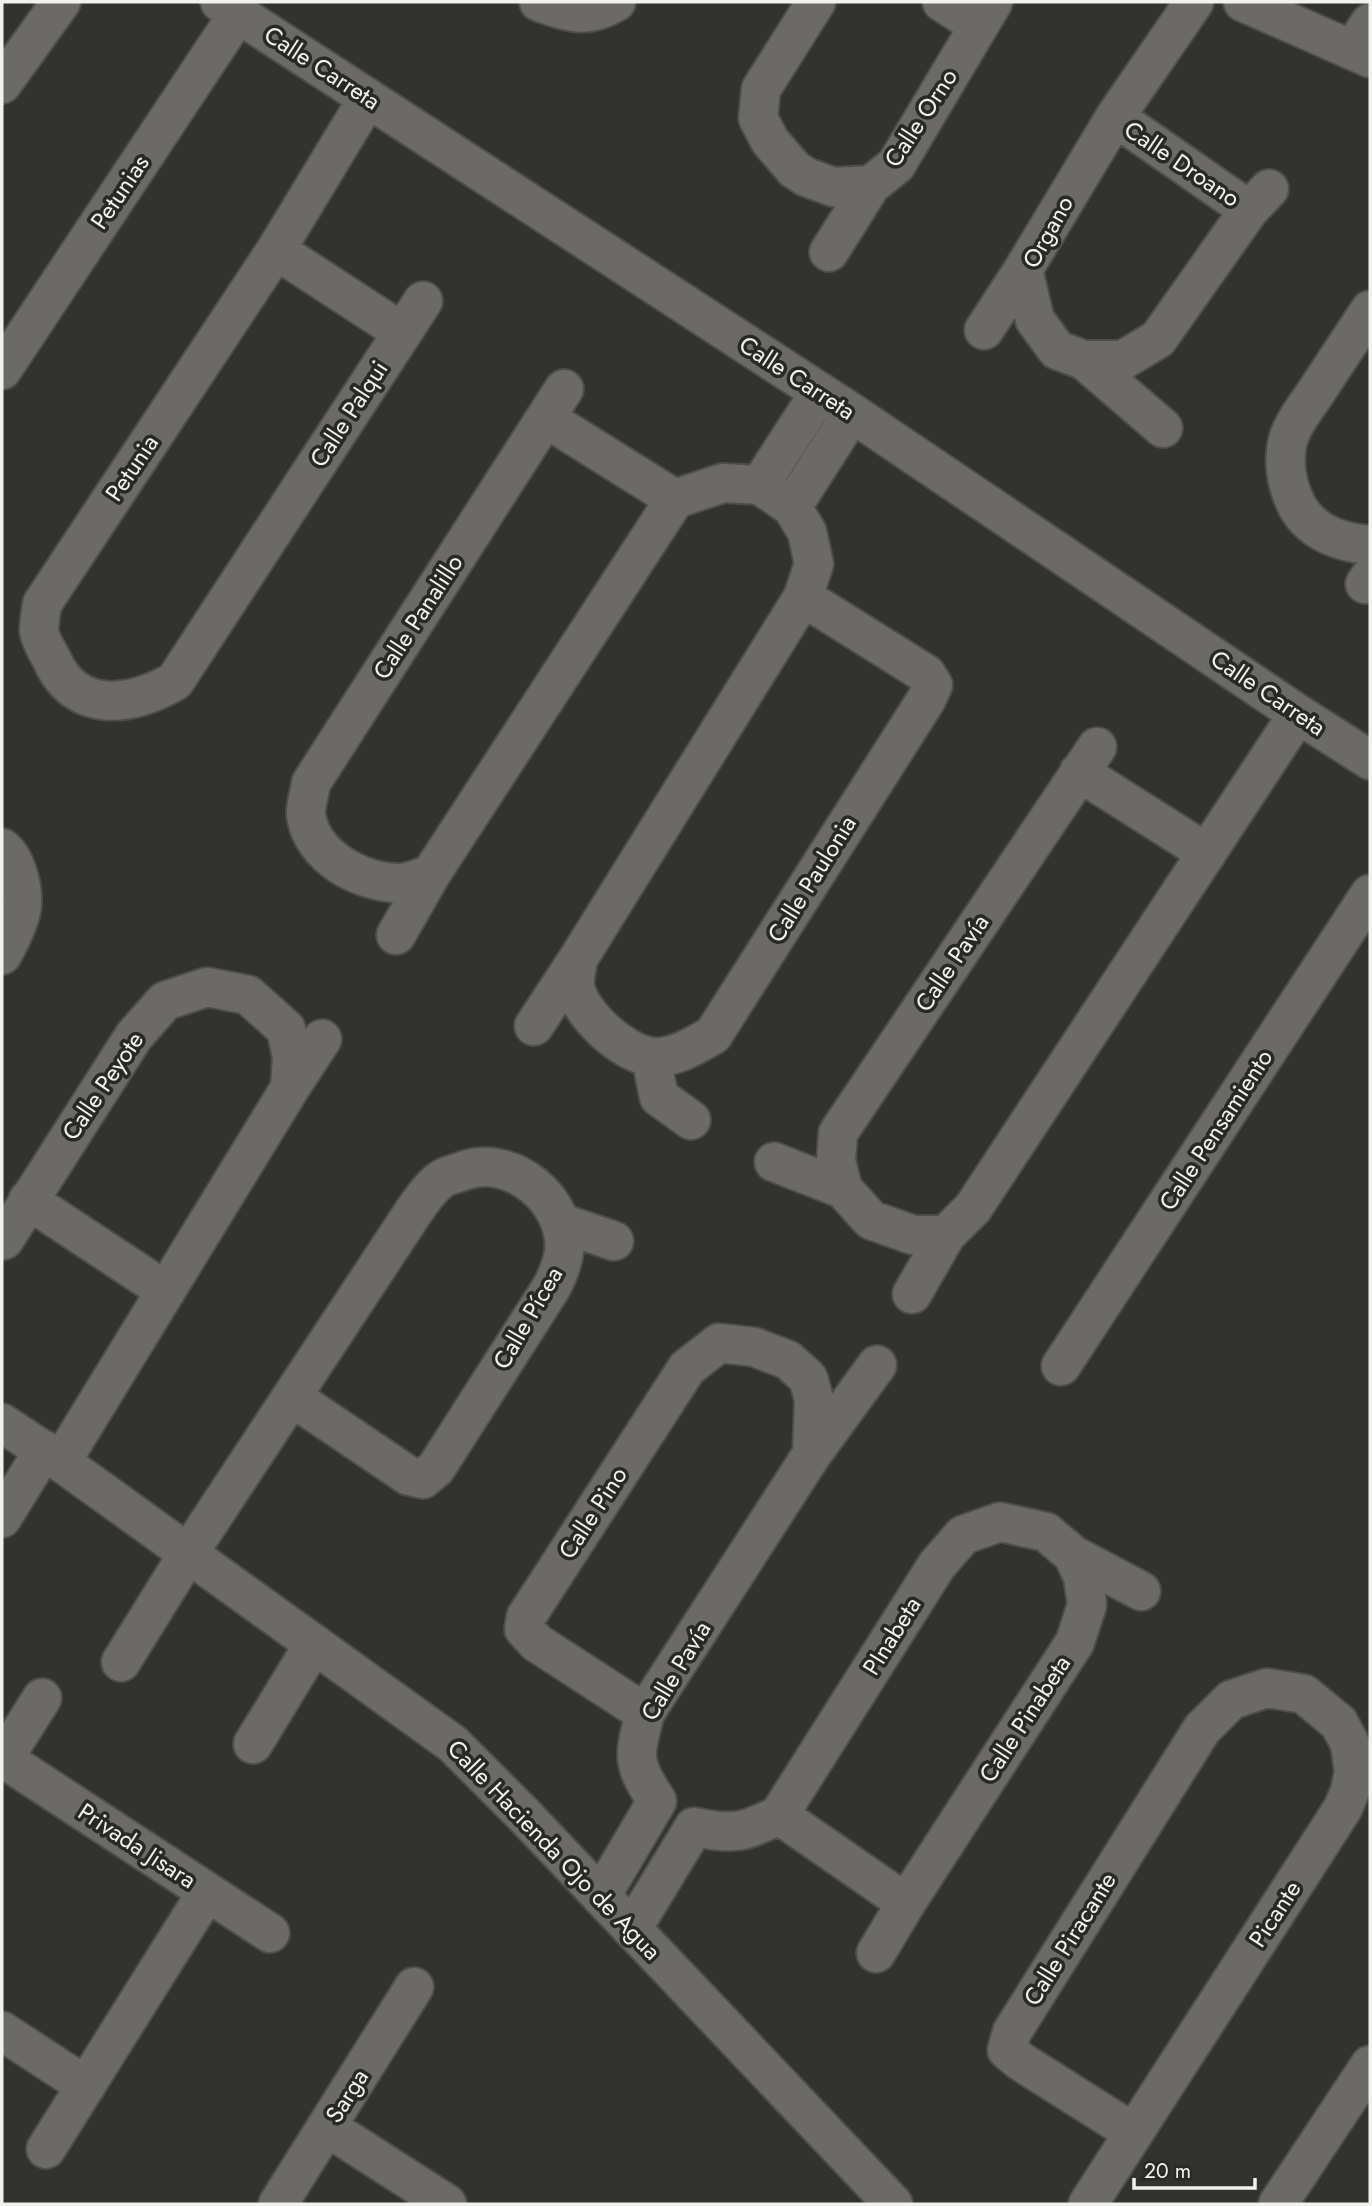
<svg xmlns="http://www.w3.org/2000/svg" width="1372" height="2206" font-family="Jost,sans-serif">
<rect width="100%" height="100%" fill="#32322f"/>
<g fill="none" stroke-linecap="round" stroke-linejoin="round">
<defs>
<path id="minor" d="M220,2L852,413L1298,714L1370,760
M539,2C569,12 586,20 616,2
M816,2L761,89L758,118L770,141L794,169L806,177L833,187L871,185L896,165L993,2
M942,2L978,25
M1194,2L1115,117L1023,270L1035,320L1057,350L1084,360H1123L1158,339L1249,210L1269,189
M1352,50L1370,23
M368,98L276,250L42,604C41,612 39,622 39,631C40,640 48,652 52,660C76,715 132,706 175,681L423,301
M1115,117L1249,210
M276,250L402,332
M829,252L871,185
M1370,310C1352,337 1334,365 1316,392C1306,407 1291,425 1287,444C1283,466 1287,486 1297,506C1312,533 1342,543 1370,545
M984,330L1023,270
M1084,360L1163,428
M2,370L238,14
M564,389L311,783C310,792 305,806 306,815C312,857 361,883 400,883C410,883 422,877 431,874L675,499L723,483L760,485L792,507L807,532L814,564L803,597L578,959C577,967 574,978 575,986C579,1014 624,1054 652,1057C673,1059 696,1045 713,1035L926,700L933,685L926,674L803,597
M547,419L675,499
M760,485L820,392
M792,507L852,413
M1365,584L1370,577
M1097,747L838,1133L836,1161L843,1189L871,1220L913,1235H946L973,1208L1298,714
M1079,772L1207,853
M2,848C16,858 23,887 22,904C21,920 10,941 2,955
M396,935L431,874
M534,1026L578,959
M651,1057L659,1097L691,1120
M290,1088L322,1039
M774,1162L843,1189
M28,1200L166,1291
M561,1223L614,1241
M4,1240L134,1036L165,1001L207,987L248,995L286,1029L292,1057L290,1088L61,1462
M912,1294L946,1235
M1061,1366L1370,894
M812,1454L877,1365
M2,1518L44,1450
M1073,1555L1141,1591
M121,1662L188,1554L414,1211C421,1201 429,1189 438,1182C444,1176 455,1174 463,1171C512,1153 569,1201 564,1252C562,1265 557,1277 551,1288L436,1468L423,1479L409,1476L292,1397
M253,1744L314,1644
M4,1759L270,1933
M2,1761L42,1698
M779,1815L937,1565L963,1535L1000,1522L1046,1532L1073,1555L1083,1577L1087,1605L1075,1642L906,1903L876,1953
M779,1815L906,1903
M601,1896L657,1801C631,1762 634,1757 645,1713L812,1454L814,1399L808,1378L788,1360L754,1347L719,1343L687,1368L526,1617L524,1629L537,1643L645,1713
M632,1929L694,1827C733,1835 743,1833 779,1815
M2,2031L86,2086
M327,2127L447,2204
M46,2149L207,1892
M278,2204L414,1987
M1088,2204L1343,1808L1350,1791L1354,1772L1350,1744L1339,1723L1304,1694L1267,1688L1231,1700L1202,1729L1012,2032L1007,2050L1020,2061L1134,2133
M1278,2204L1370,2065"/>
<path id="tertiary" d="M1243,2L1370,58
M2,84L61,2
M2,1423L61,1462L453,1744L523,1814L893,2204"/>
</defs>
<use href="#minor" stroke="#4e4d4b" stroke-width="42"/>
<use href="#tertiary" stroke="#4e4d4b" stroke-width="42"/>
<use href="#minor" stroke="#6b6a67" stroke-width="38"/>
<use href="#tertiary" stroke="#6b6a67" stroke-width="38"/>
</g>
<g text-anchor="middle" stroke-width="7" stroke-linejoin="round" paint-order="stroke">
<g font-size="24" fill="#f1f1ef" stroke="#282825">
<text transform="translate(322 68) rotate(33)" y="8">Calle Carreta</text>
<text transform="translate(921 118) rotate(-57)" y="8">Calle Orno</text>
<text transform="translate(1182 164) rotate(34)" y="8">Calle Droano</text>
<text transform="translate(120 192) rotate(-56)" y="8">Petunias</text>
<text transform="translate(1048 232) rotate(-61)" y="8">Organo</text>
<text transform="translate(797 378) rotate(33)" y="8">Calle Carreta</text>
<text transform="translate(349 414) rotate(-57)" y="8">Calle Palqui</text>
<text transform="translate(132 468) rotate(-56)" y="8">Petunia</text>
<text transform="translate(418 617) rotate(-57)" y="8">Calle Panalillo</text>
<text transform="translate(1268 693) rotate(34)" y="8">Calle Carreta</text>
<text transform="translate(812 879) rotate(-58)" y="8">Calle Paulonia</text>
<text transform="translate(952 963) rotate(-56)" y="8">Calle Pavía</text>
<text transform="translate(103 1086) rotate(-56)" y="8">Calle Peyote</text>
<text transform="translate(1216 1130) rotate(-57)" y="8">Calle Pensamiento</text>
<text transform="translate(528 1318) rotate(-60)" y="8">Calle Pícea</text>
<text transform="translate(593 1513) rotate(-57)" y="8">Calle Pino</text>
<text transform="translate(892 1636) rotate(-58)" y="8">PInabeta</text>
<text transform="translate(676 1671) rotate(-59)" y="8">Calle Pavía</text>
<text transform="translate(1025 1719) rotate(-57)" y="8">Calle Pinabeta</text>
<text transform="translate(137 1846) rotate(33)" y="8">Privada Jisara</text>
<text transform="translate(554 1850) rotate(46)" y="8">Calle Hacienda Ojo de Agua</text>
<text transform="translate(1275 1914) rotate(-57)" y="8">Picante</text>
<text transform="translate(1070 1939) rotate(-58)" y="8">Calle Piracante</text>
<text transform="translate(347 2096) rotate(-58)" y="8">Sarga</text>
</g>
</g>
<rect width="1372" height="2206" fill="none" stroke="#f1f1ef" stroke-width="7"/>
<path d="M1134 2178v10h121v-10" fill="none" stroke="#f1f1ef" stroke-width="3.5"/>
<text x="1144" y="2178" font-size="21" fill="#f1f1ef" stroke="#282825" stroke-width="5" paint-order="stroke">20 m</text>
</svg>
